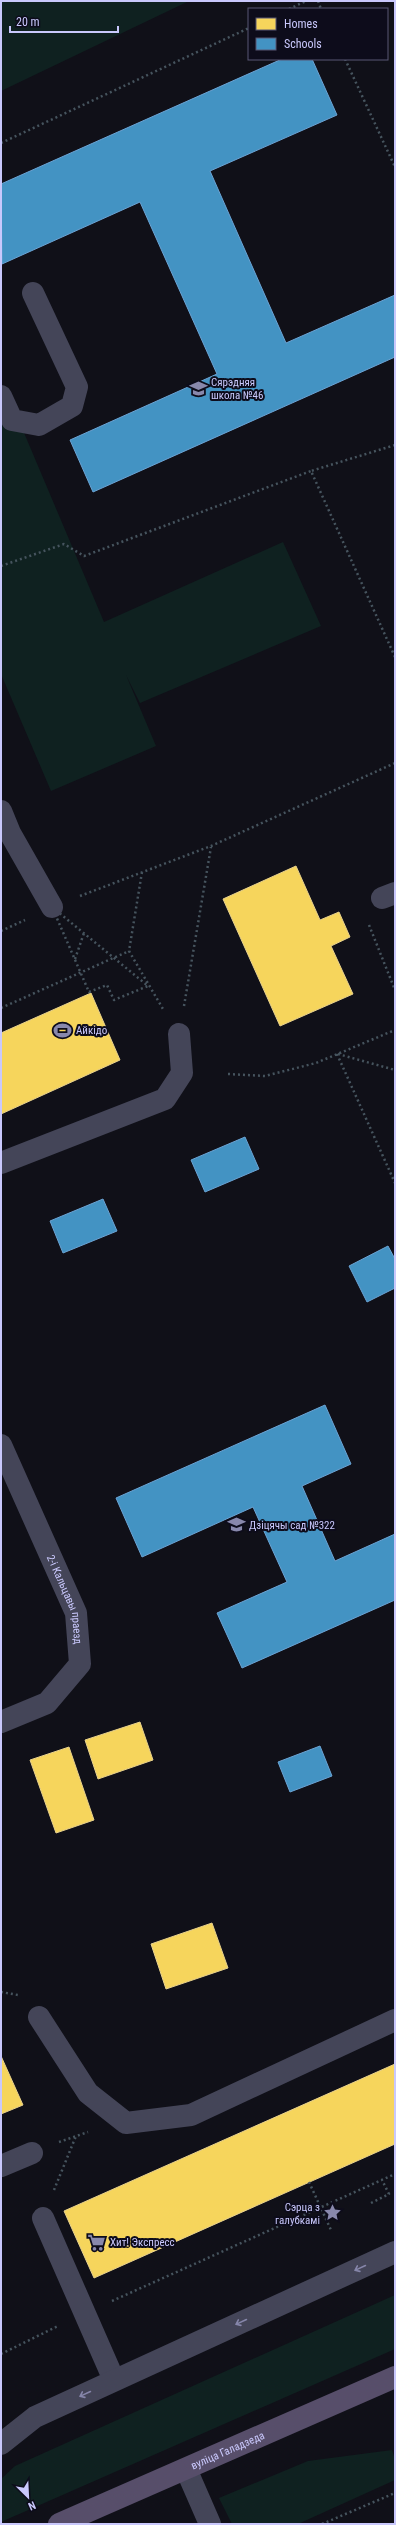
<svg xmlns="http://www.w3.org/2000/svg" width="396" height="2525" font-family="'Roboto Condensed',sans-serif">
<rect width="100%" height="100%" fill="#101018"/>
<path fill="#0f2120" d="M1,1H189L1,91Z
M11,402L104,622L283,542L321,626L140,703L126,675L156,746L51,791L1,674V407Z
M395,2295V2349L1,2522V2479L15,2466Z
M392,2450L395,2459V2480L298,2524H232L219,2498L308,2461Z"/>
<path fill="#f6d55c" stroke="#e8d18c" d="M296,866L320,920L339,912L350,937L331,946L353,994L280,1026L223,899Z
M91,993L120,1060L1,1114V1033Z
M140,1722L153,1760L98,1779L85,1740Z
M69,1747L94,1820L56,1833L30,1760Z
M212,1923L228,1968L166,1989L151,1944Z
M1,2056L23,2105L1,2114Z
M395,2064V2144L94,2278L64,2211Z"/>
<path fill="#4393c3" stroke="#6ba3d4" d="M282,59H312L337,115L210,171L286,343L395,295V357L93,492L70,440L217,374L140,202L2,264L1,184Z
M245,1137L259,1169L205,1192L191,1160Z
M103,1199L117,1231L63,1253L50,1221Z
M388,1246L395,1259V1288L367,1302L349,1266Z
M325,1405L351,1464L302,1486L335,1561L395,1534V1600L242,1668L217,1613L287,1582L253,1507L142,1557L116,1498Z
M320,1746L332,1776L290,1792L278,1762Z"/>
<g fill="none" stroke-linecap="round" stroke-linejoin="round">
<path stroke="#46545e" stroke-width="2.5" stroke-dasharray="2 3" stroke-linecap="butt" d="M318,1L321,9
M289,9L306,1
M345,59L395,167
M1,143L249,28
M395,445L311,471L395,657
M1,566L64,544L84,556L311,471
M142,872L129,951L163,1009
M80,896L211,846L395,763
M52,907L148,986L114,1000L107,985L89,992Z
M369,925L395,990
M1,931L25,920
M75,959L84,933
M184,1006L211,847
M1,1008L129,951
M337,1054L395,1183
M338,1054L395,1070
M228,1074L265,1076L316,1063L395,1030
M1,1992L18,1995
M59,2142L88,2132
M309,2182L331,2230
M54,2190L76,2136
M371,2203L389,2194L382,2180
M112,2301L395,2174
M1,2354L58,2326
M322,2524L395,2493"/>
<g stroke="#444558" stroke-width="22">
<path d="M1,396L12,420L39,425L72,406L77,387L33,293"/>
<path d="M1,811L10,833L52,907"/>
<path d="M382,898L395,893"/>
<path d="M1,1163L165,1099L182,1073L179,1034"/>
<path id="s1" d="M1,1445L76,1613L80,1664L47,1703L1,1722"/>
<path d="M39,2017L88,2093L126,2123L191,2115L395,2020"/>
<path d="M1,2166L32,2153"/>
<path d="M43,2218L114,2380"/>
<path d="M1,2444L35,2417L395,2252"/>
<path d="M186,2469L210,2524"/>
</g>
<path stroke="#574e6a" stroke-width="22" id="s2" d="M59,2524L395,2377"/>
</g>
<defs><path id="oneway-shaft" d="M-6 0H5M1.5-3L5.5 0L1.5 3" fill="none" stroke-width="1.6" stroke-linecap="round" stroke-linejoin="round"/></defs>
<g stroke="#8686aa">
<use href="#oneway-shaft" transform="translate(360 2268) rotate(155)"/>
<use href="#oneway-shaft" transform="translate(241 2322) rotate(155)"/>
<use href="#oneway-shaft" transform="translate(85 2394) rotate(155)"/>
</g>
<defs>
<symbol id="school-bare" viewBox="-9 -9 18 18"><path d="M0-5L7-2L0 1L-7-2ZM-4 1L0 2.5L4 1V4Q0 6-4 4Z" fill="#8888ac" stroke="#0d0c1b" stroke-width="2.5" paint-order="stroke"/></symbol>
<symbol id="stadium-bare" viewBox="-9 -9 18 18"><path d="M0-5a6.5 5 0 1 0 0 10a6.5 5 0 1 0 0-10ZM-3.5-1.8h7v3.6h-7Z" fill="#8888ac" stroke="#0d0c1b" stroke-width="2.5" paint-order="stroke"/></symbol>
<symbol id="sight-bare" viewBox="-9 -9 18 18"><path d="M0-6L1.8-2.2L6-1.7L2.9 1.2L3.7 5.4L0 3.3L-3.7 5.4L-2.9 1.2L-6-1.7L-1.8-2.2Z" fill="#8888ac" stroke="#0d0c1b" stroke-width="2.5" paint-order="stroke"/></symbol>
<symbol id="supermarket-bare" viewBox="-9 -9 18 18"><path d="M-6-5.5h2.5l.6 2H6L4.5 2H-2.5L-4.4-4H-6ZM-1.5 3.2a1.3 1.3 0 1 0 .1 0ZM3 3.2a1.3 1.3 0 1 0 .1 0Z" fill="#8888ac" stroke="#0d0c1b" stroke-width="2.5" paint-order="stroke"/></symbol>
</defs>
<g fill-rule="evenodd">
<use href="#school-bare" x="186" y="376" width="25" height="25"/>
<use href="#stadium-bare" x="50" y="1018" width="25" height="25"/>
<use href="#school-bare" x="224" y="1512" width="25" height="25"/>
<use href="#sight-bare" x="320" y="2200" width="25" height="25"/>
<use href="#supermarket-bare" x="84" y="2230" width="25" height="25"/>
</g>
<g text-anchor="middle" stroke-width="4" stroke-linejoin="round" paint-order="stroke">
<g font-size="11" fill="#c9c8fc" stroke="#0d0c1b" text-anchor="start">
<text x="211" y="386">Сярэдняя<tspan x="211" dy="13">школа №46</tspan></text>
<text x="76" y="1034">Айкідо</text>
<text x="249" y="1529">Дзіцячы сад №322</text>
<text x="320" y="2211" text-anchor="end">Сэрца з<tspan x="320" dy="13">галубкамі</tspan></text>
<text x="110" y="2246">Хит! Экспресс</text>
</g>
<g font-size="11" fill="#c9c8fc" stroke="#0d0c1b">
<text dy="4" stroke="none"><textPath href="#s1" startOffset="168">2-і Кальцавы праезд</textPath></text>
<text dy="4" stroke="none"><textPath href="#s2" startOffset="184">вуліца Галадзеда</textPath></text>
</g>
</g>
<rect width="396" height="2525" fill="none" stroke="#c9c8fc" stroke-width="4"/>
<rect x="248" y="8" width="140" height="52" fill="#0d0c1b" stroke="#585775"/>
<rect x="256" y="18" width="20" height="12" fill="#f6d55c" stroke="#585775"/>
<text x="284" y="28" font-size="12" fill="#c9c8fc">Homes</text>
<rect x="256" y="38" width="20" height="12" fill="#4393c3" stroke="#585775"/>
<text x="284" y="48" font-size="12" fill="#c9c8fc">Schools</text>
<g transform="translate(28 2497) rotate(156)" stroke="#0d0c1b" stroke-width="3" paint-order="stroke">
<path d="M0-3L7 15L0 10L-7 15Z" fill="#c9c8fc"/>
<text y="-6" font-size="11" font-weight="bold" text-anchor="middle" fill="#c9c8fc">N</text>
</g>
<path d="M10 26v6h108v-6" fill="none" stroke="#c9c8fc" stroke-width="2"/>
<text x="16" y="26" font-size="12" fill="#c9c8fc" stroke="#0d0c1b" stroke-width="3" paint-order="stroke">20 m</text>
</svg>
